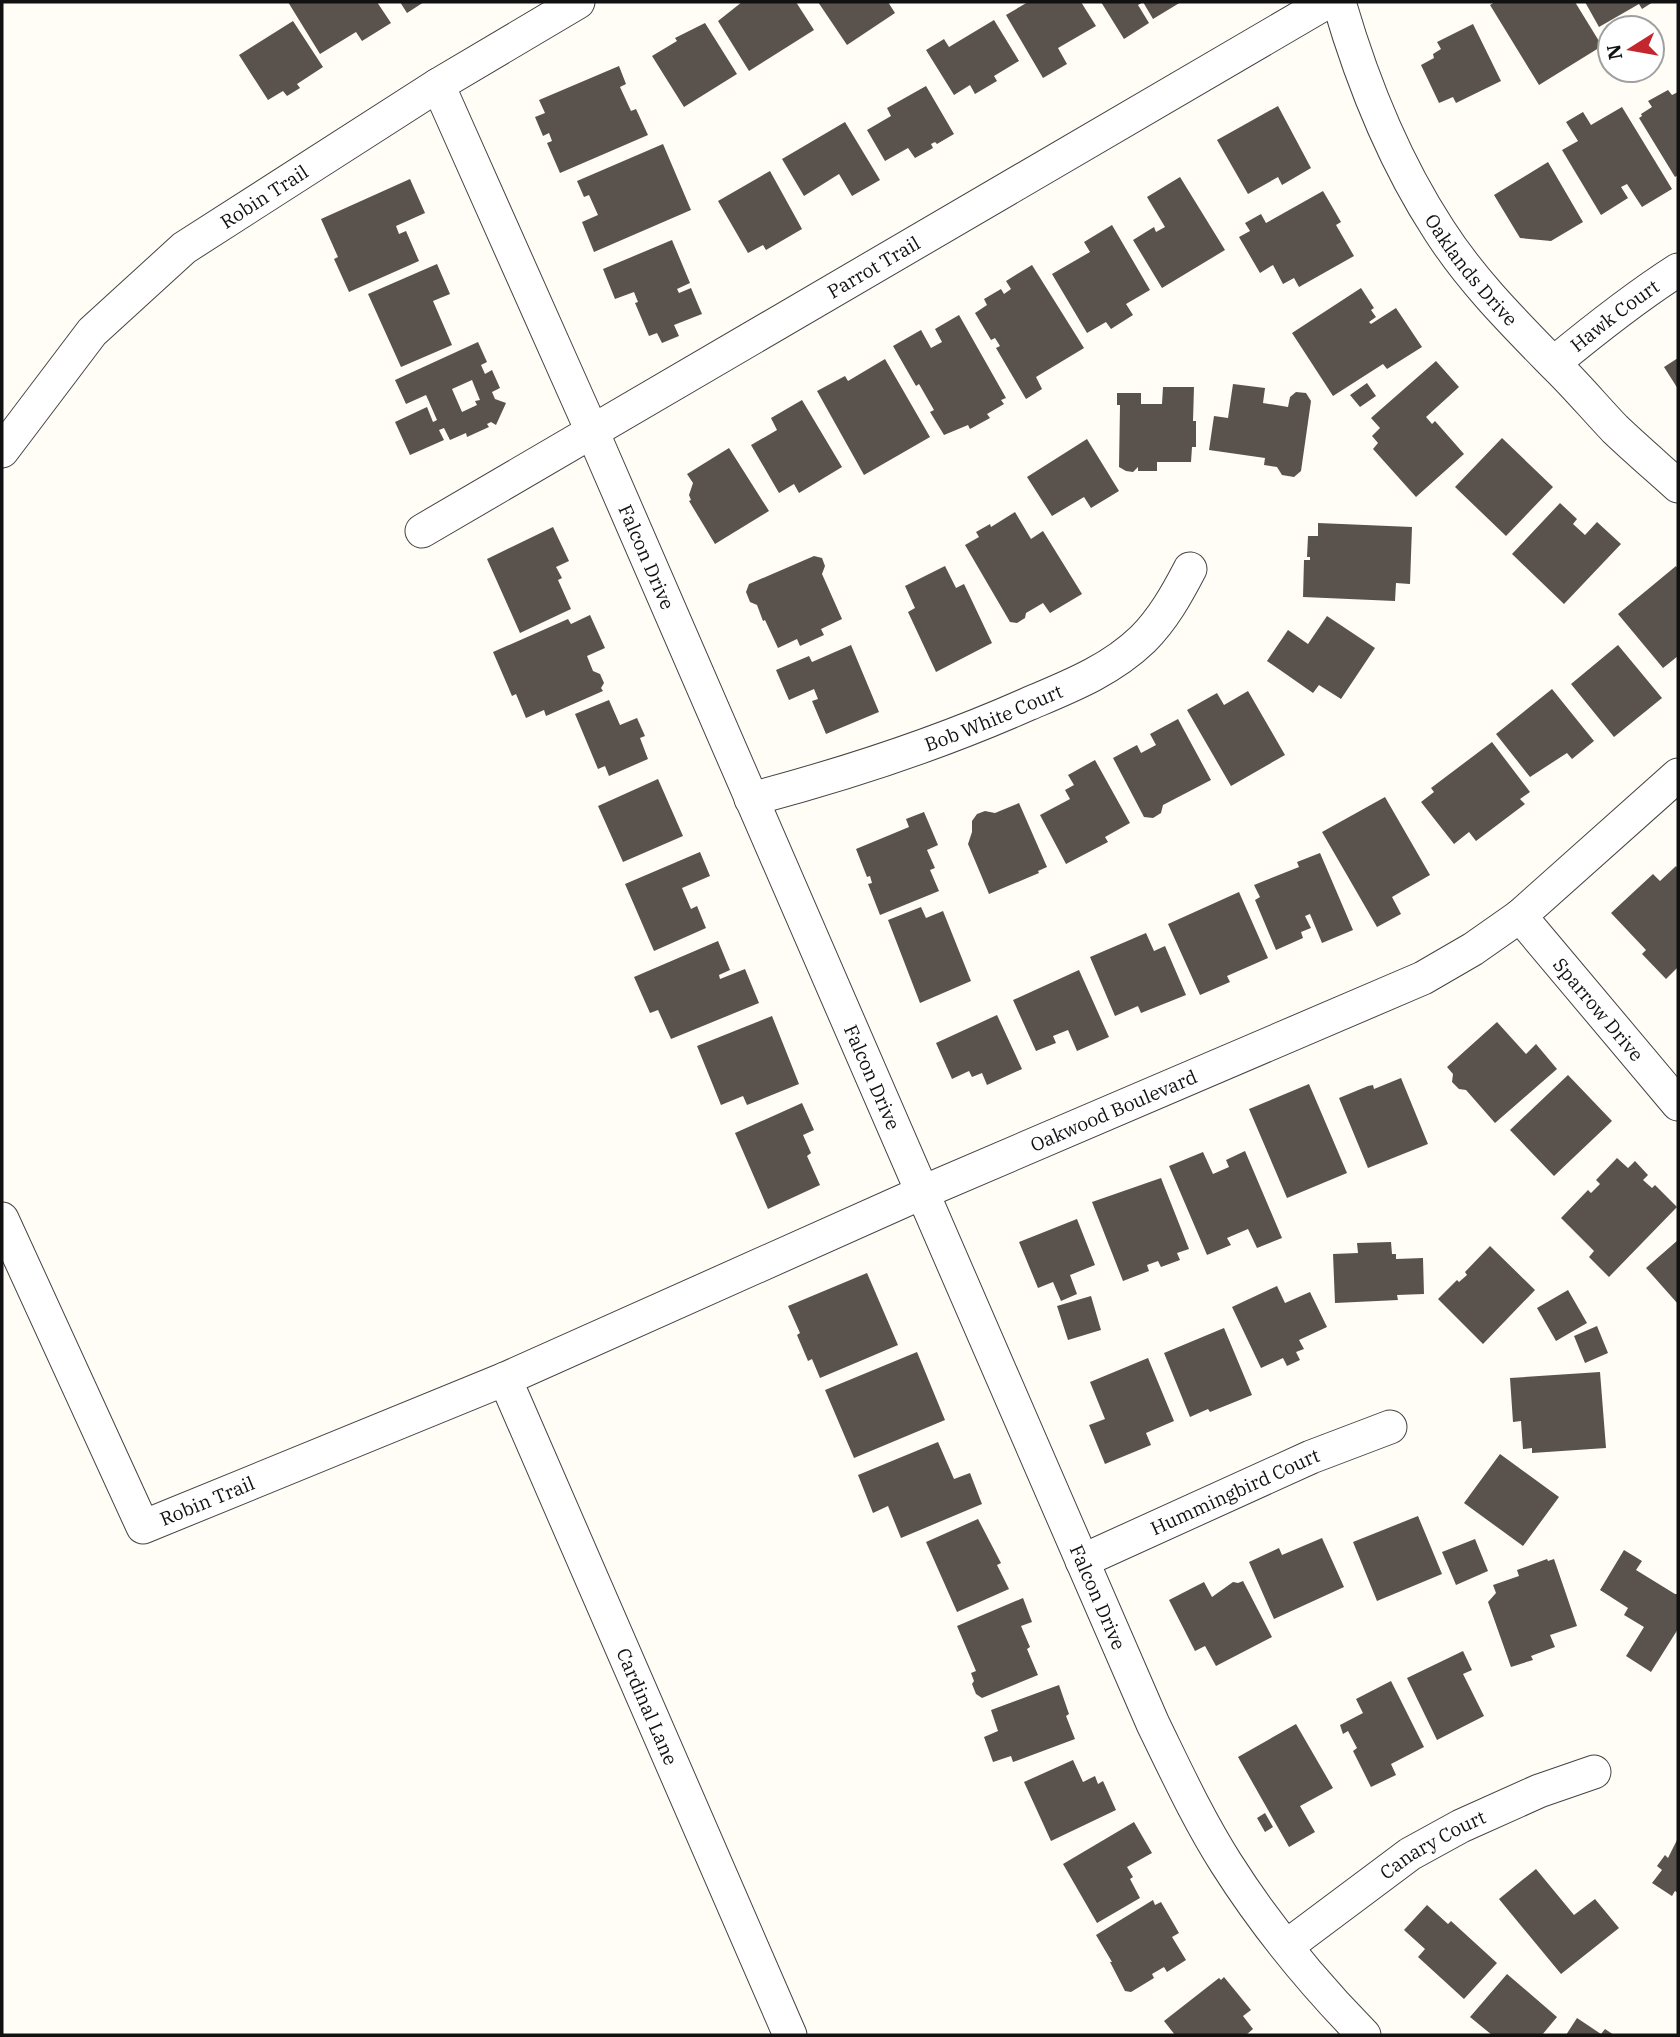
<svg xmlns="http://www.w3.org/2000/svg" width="1680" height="2037" font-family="'IBM Plex Serif',serif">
<rect width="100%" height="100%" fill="#fffdf5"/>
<path fill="#5a524d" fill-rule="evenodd" d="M288,2H377L391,23L362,41L356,32L320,54Z
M400,2H424L407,13Z
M742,2H796L814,30L749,71L718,21Z
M818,2H888L895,13L847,45Z
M1028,2H1081L1096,26L1058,48L1067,64L1043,78L1006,15Z
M1101,2H1181L1153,19L1143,2L1138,5L1149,23L1124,39Z
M1495,2H1575L1602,46L1539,85L1490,5Z
M1585,2H1653L1642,9L1639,4L1599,27Z
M994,20L1019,61L994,76L997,81L975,94L970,85L954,95L926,50L944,39L949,47Z
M293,21L323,67L297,84L300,88L287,96L283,91L268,100L239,55Z
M705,23L737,74L684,107L652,56L677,41L675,38Z
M1473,24L1501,81L1456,103L1453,97L1439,103L1421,65L1434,58L1433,54L1441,49L1437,42Z
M619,66L626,84L620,87L631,111L636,109L648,135L560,173L547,143L552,141L549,133L543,136L535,117L545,113L539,100Z
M926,86L954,134L937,144L935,142L931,144L933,148L915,158L908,148L885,161L867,130L891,116L887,108Z
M1668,90L1672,95L1678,92V175L1675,177L1639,118L1642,116L1641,114L1652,107L1648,101Z
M1278,106L1311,168L1282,185L1278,177L1248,194L1217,140Z
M1622,107L1672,189L1642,207L1627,184L1621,187L1628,198L1601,215L1562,150L1578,141L1566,122L1583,112L1591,125Z
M845,122L880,180L852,196L839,174L804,196L782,159Z
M663,144L691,210L594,252L582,222L598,215L589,195L584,197L577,181Z
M1548,162L1583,222L1551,241L1520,238L1494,195Z
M770,171L802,229L766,250L763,245L748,253L718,201Z
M1180,177L1225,250L1162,288L1133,240L1154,227L1156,232L1165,227L1147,197Z
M410,179L425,213L396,226L399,234L406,231L419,261L349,292L334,259L338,257L321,219Z
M1323,191L1341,222L1336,225L1354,256L1299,287L1294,278L1283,284L1273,265L1260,273L1239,237L1250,231L1245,223L1261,214L1266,223Z
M1112,225L1150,290L1126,304L1133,315L1111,329L1106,322L1087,333L1052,274L1090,252L1084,242Z
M672,240L690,283L677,289L679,293L691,288L702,314L674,325L679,336L662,343L657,333L649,336L635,303L638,302L634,292L615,299L603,269Z
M437,264L450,294L433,301L452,345L401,367L368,294Z
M1032,265L1084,348L1036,377L1042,389L1026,399L996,348L1000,346L995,338L991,340L975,313L987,305L984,299L1001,289L1004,294L1011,289L1006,281Z
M1361,288L1374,308L1371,310L1376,317L1369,322L1371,324L1396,308L1422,347L1387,369L1383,364L1333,396L1292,333Z
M959,315L1006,398L1001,400L1004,404L987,414L990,418L970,429L968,425L944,435L930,412L934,410L919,384L916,386L893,346L921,330L931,348L942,342L935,329Z
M478,342L487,362L481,365L485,374L492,370L500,388L492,392L495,399L506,403L496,425L491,422L487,424L489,427L467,437L466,433L450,440L444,428L439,430L444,440L410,455L395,422L427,407L433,422L437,420L426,395L406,404L395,380ZM472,380L480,400L475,401L477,405L462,412L452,389Z
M1678,358V389L1664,367Z
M885,359L930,437L864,475L817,391L845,376L848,381Z
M1436,361L1459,387L1426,417L1432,424L1435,421L1464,454L1416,497L1373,449L1378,443L1372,436L1380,428L1371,418Z
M1367,383L1376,396L1360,407L1350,395Z
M1233,384L1265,388L1263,403L1288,407L1290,397L1296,392L1306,393L1311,401L1301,471L1294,477L1282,475L1277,467L1264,465L1265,458L1209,450L1214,416L1228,418Z
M1163,387H1194L1193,421H1196V447H1192L1191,462H1157V471H1138V467L1133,472L1126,471L1119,467L1120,405H1117V393H1141V404H1162Z
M802,400L842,467L799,493L794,484L779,493L751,445L777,430L771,418Z
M1502,438L1553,487L1506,536L1455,487Z
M1087,439L1119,491L1091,508L1084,497L1052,516L1027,477Z
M729,448L769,511L715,544L689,501L691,500L689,495L693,483L687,474Z
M1560,503L1577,519L1573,524L1585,535L1597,522L1621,544L1564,604L1512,554Z
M1015,512L1031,539L1043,531L1082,594L1050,613L1043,603L1026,613L1025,618L1017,623L1010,622L965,545L979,537L976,532L990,524L991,527Z
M1318,523L1412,527L1410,584L1396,583L1395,601L1303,597L1304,560H1310V557H1307L1308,536H1318Z
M553,527L569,561L556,567L562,578L558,580L571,609L520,633L487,559Z
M814,556L822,558L825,566L822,574L842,619L821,629L824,635L800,646L797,639L778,648L765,620L763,621L757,605L750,602L746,592L749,584Z
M945,566L956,588L964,584L992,643L936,672L908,612L915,608L905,586Z
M1676,566L1678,569V656L1663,668L1618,614Z
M590,615L605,648L587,656L593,671L600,674L604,683L601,688L603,691L546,716L544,710L526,718L516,694L512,696L493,652L568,619L571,624Z
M1327,616L1375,648L1341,699L1319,685L1313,693L1267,661L1288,630L1308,644Z
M851,645L879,712L826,734L812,701L818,699L814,689L789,700L776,670L809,656L812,662Z
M1618,645L1662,698L1614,737L1571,684Z
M1552,689L1594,741L1572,759L1567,753L1530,777L1496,734Z
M1248,691L1285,755L1231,786L1187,710L1217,693L1224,705Z
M609,700L620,725L637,718L645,736L640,738L648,759L609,776L605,766L598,769L575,714Z
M1178,719L1211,780L1163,805L1161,813L1153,818L1144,817L1113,758L1137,745L1141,753L1156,745L1150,734Z
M1492,742L1530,792L1520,799L1525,804L1476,841L1469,832L1454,844L1421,802L1434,792L1431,788Z
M1095,760L1130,823L1105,837L1108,842L1066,864L1040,815L1070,799L1065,790L1074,785L1068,775Z
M658,779L683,836L623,862L598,806Z
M1385,797L1430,875L1392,897L1401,914L1377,927L1322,832Z
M1019,803L1047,867L1038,871L1039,873L989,894L968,844L972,832V821L977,814L985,811L995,813Z
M924,812L938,845L927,850L935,868L930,870L939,891L880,915L868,884L872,883L870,876L867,877L856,849L909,827L906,819Z
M700,852L710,876L682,888L691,909L697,906L706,928L654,951L625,884Z
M1320,853L1353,930L1322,943L1310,914L1305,916L1311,928L1301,932L1303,938L1276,950L1255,900L1260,897L1254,885L1299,867L1297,862Z
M1676,866L1678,869V967L1666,979L1642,954L1646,950L1611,913L1653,874L1660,881Z
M1239,892L1268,958L1227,976L1230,982L1200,995L1168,924Z
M921,907L926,918L943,911L971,981L920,1003L888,920Z
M1146,933L1154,951L1165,946L1186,995L1141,1013L1138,1006L1115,1016L1090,957Z
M718,941L730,970L719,975L720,979L745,969L759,1003L671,1039L658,1010L650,1013L634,977Z
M1079,970L1109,1037L1077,1051L1068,1030L1053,1036L1056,1043L1036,1051L1013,1000Z
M997,1015L1022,1069L987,1085L982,1073L972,1077L969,1071L952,1079L936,1043Z
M772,1016L799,1084L747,1105L743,1096L721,1105L697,1046Z
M1497,1022L1526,1054L1536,1044L1557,1069L1495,1123L1466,1090L1459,1089L1452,1082L1453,1074L1447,1067Z
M1568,1075L1612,1121L1554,1176L1510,1130Z
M1401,1078L1428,1144L1368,1168L1339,1098L1368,1086L1373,1085L1374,1089Z
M1309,1084L1347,1173L1287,1198L1249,1109Z
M802,1103L814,1130L803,1135L811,1153L807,1156L820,1185L768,1209L735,1133Z
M1245,1151L1282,1238L1257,1248L1248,1229L1227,1238L1231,1245L1207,1255L1169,1166L1203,1152L1213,1174L1229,1167L1226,1160Z
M1617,1158L1628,1168L1635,1161L1648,1175L1643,1180L1652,1188L1655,1185L1677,1207L1609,1277L1589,1257L1594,1251L1561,1218L1588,1190L1591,1193L1600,1184L1596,1180Z
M1161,1178L1189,1249L1177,1253L1180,1260L1161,1267L1158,1261L1147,1265L1149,1271L1123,1281L1092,1202Z
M1077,1219L1095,1265L1070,1275L1077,1294L1061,1301L1053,1282L1038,1288L1019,1242Z
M1678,1240V1304L1646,1268Z
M1391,1242L1392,1254H1396V1259L1423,1258L1424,1294L1397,1295L1398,1300L1335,1303L1333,1254L1358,1253L1357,1243Z
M1490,1246L1535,1290L1483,1344L1438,1299L1457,1280L1459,1282L1467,1275L1465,1272Z
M867,1273L898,1345L820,1378L812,1359L808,1361L797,1335L800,1333L788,1306Z
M1277,1286L1285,1303L1310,1292L1327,1327L1299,1340L1304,1349L1296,1352L1300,1360L1287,1366L1283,1358L1261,1368L1232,1307Z
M1568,1290L1587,1323L1556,1341L1537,1308Z
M1091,1296L1101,1330L1068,1340L1057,1306Z
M1597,1326L1608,1353L1585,1363L1574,1336Z
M1224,1328L1252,1395L1210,1412L1208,1409L1190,1417L1164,1353Z
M917,1352L945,1420L854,1458L825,1390Z
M1148,1358L1174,1421L1146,1433L1151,1445L1105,1464L1089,1425L1105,1419L1090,1382Z
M1600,1372L1606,1448L1532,1453V1448L1523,1449L1521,1421L1513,1422L1510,1378Z
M938,1442L954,1479L970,1473L982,1504L901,1538L888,1506L873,1513L858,1475Z
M1500,1454L1559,1497L1523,1546L1464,1503Z
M1418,1516L1442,1574L1377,1601L1353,1542Z
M978,1519L1001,1563L997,1565L1009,1589L957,1612L926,1542Z
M1322,1538L1344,1587L1274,1619L1249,1562L1279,1548L1282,1555Z
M1475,1539L1488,1571L1456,1585L1442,1552Z
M1624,1550L1642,1561L1636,1570L1675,1594H1678V1629L1651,1672L1626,1656L1644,1627L1624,1615L1628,1608L1600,1590Z
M1547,1559L1548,1561L1554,1559L1577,1626L1550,1635L1555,1647L1531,1656L1533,1660L1511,1667L1488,1602L1496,1593L1493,1585L1519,1576L1517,1570Z
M1243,1581L1272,1637L1216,1666L1205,1646L1195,1651L1169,1600L1204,1582L1212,1597L1233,1582L1238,1583Z
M1023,1598L1032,1622L1021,1626L1030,1647L1027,1649L1038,1675L982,1698L976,1694L972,1684L974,1681L971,1673L976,1671L957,1626Z
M1463,1651L1472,1670L1463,1674L1484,1716L1437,1740L1407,1678Z
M1391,1681L1424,1747L1391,1764L1396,1775L1371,1787L1353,1751L1357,1748L1348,1731L1343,1734L1340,1725L1363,1713L1356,1699Z
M1059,1685L1069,1714L1066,1716L1075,1739L1013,1762L1011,1756L993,1762L984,1737L998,1731L991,1710Z
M1296,1724L1333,1788L1300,1806L1315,1832L1289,1847L1238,1757Z
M1073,1760L1083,1782L1095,1776L1098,1784L1103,1781L1116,1810L1051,1841L1024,1782Z
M1265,1813L1273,1827L1265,1832L1257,1818Z
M1134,1822L1152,1853L1127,1867L1133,1877L1130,1879L1140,1898L1097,1923L1063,1864Z
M1678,1838V1893L1675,1891L1672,1896L1652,1883L1662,1870L1657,1866L1665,1855L1668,1858Z
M1536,1869L1574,1915L1595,1899L1619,1928L1561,1974L1499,1899Z
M1153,1900L1155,1905L1161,1902L1179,1933L1172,1937L1186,1960L1167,1972L1164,1967L1152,1974L1154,1978L1131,1992L1125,1991L1110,1962H1112L1096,1935Z
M1427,1905L1448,1924L1451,1921L1497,1963L1464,1999L1418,1957L1425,1949L1404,1930Z
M1507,1974L1557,2017L1542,2035H1492L1470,2017Z
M1224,1977L1251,2010L1243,2016L1253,2029L1246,2035H1175L1164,2021L1219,1978L1221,1980Z
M1577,2018L1601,2034L1605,2029L1614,2035H1566Z"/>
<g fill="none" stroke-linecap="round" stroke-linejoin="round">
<defs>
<g id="minor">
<path id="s1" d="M1339,2C1362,81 1394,161 1439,230C1471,280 1512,321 1553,363C1575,384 1594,407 1615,429C1636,449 1657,467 1678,486"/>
<path id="s2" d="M438,85L592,431L1153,1724C1176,1771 1198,1819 1226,1863C1264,1923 1314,1984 1364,2035"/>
<path id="s3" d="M1554,363C1594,330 1634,298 1678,270"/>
<path id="s4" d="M2,451L92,332L184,248L438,85L578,2"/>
<path id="s5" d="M422,531L1327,2"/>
<path id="s6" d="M751,799C846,774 938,744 1028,704C1068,687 1110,671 1143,639C1163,619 1177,594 1190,569"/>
<path id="s7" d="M1520,916L1678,1104"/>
<path id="s8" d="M2,1219L143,1527L505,1379L921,1193L1423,978L1473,949L1520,916L1678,775"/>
<path id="s9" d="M505,1379L790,2035"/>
<path id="s10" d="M1082,1561L1311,1457L1390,1427"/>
<path id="s11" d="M1287,1946L1410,1854L1461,1826L1539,1791L1594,1772"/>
</g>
</defs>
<use href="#minor" stroke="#444" stroke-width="35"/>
<use href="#minor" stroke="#fff" stroke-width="33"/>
</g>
<g text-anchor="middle" stroke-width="7" stroke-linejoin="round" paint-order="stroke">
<g font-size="19" fill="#111" stroke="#fff">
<text dy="7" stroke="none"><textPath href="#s4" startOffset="369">Robin Trail</textPath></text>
<text dy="7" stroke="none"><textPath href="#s5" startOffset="523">Parrot Trail</textPath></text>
<text dy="7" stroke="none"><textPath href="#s1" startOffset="301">Oaklands Drive</textPath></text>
<text dy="7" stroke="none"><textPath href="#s3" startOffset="77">Hawk Court</textPath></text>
<text dy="7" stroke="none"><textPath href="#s2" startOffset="516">Falcon Drive</textPath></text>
<text dy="7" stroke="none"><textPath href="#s6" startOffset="256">Bob White Court</textPath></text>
<text dy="7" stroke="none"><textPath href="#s7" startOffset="122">Sparrow Drive</textPath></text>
<text dy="7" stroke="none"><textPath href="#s2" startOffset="1083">Falcon Drive</textPath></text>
<text dy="7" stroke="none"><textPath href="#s8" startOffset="1395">Oakwood Boulevard</textPath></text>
<text dy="7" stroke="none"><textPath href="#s10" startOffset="168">Hummingbird Court</textPath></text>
<text dy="7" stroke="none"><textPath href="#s8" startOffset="408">Robin Trail</textPath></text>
<text dy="7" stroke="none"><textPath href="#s2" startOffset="1650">Falcon Drive</textPath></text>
<text dy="7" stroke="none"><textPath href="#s9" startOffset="357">Cardinal Lane</textPath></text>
<text dy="7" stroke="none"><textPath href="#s11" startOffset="178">Canary Court</textPath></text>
</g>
</g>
<rect width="1680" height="2037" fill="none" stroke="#111111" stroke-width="7"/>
<g transform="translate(1631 49) rotate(259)"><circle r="33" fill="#ffffff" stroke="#a0a0a0" stroke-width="2"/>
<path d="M0-5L12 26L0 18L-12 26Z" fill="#c4262e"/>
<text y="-10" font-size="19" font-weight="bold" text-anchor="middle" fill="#111111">N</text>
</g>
</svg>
